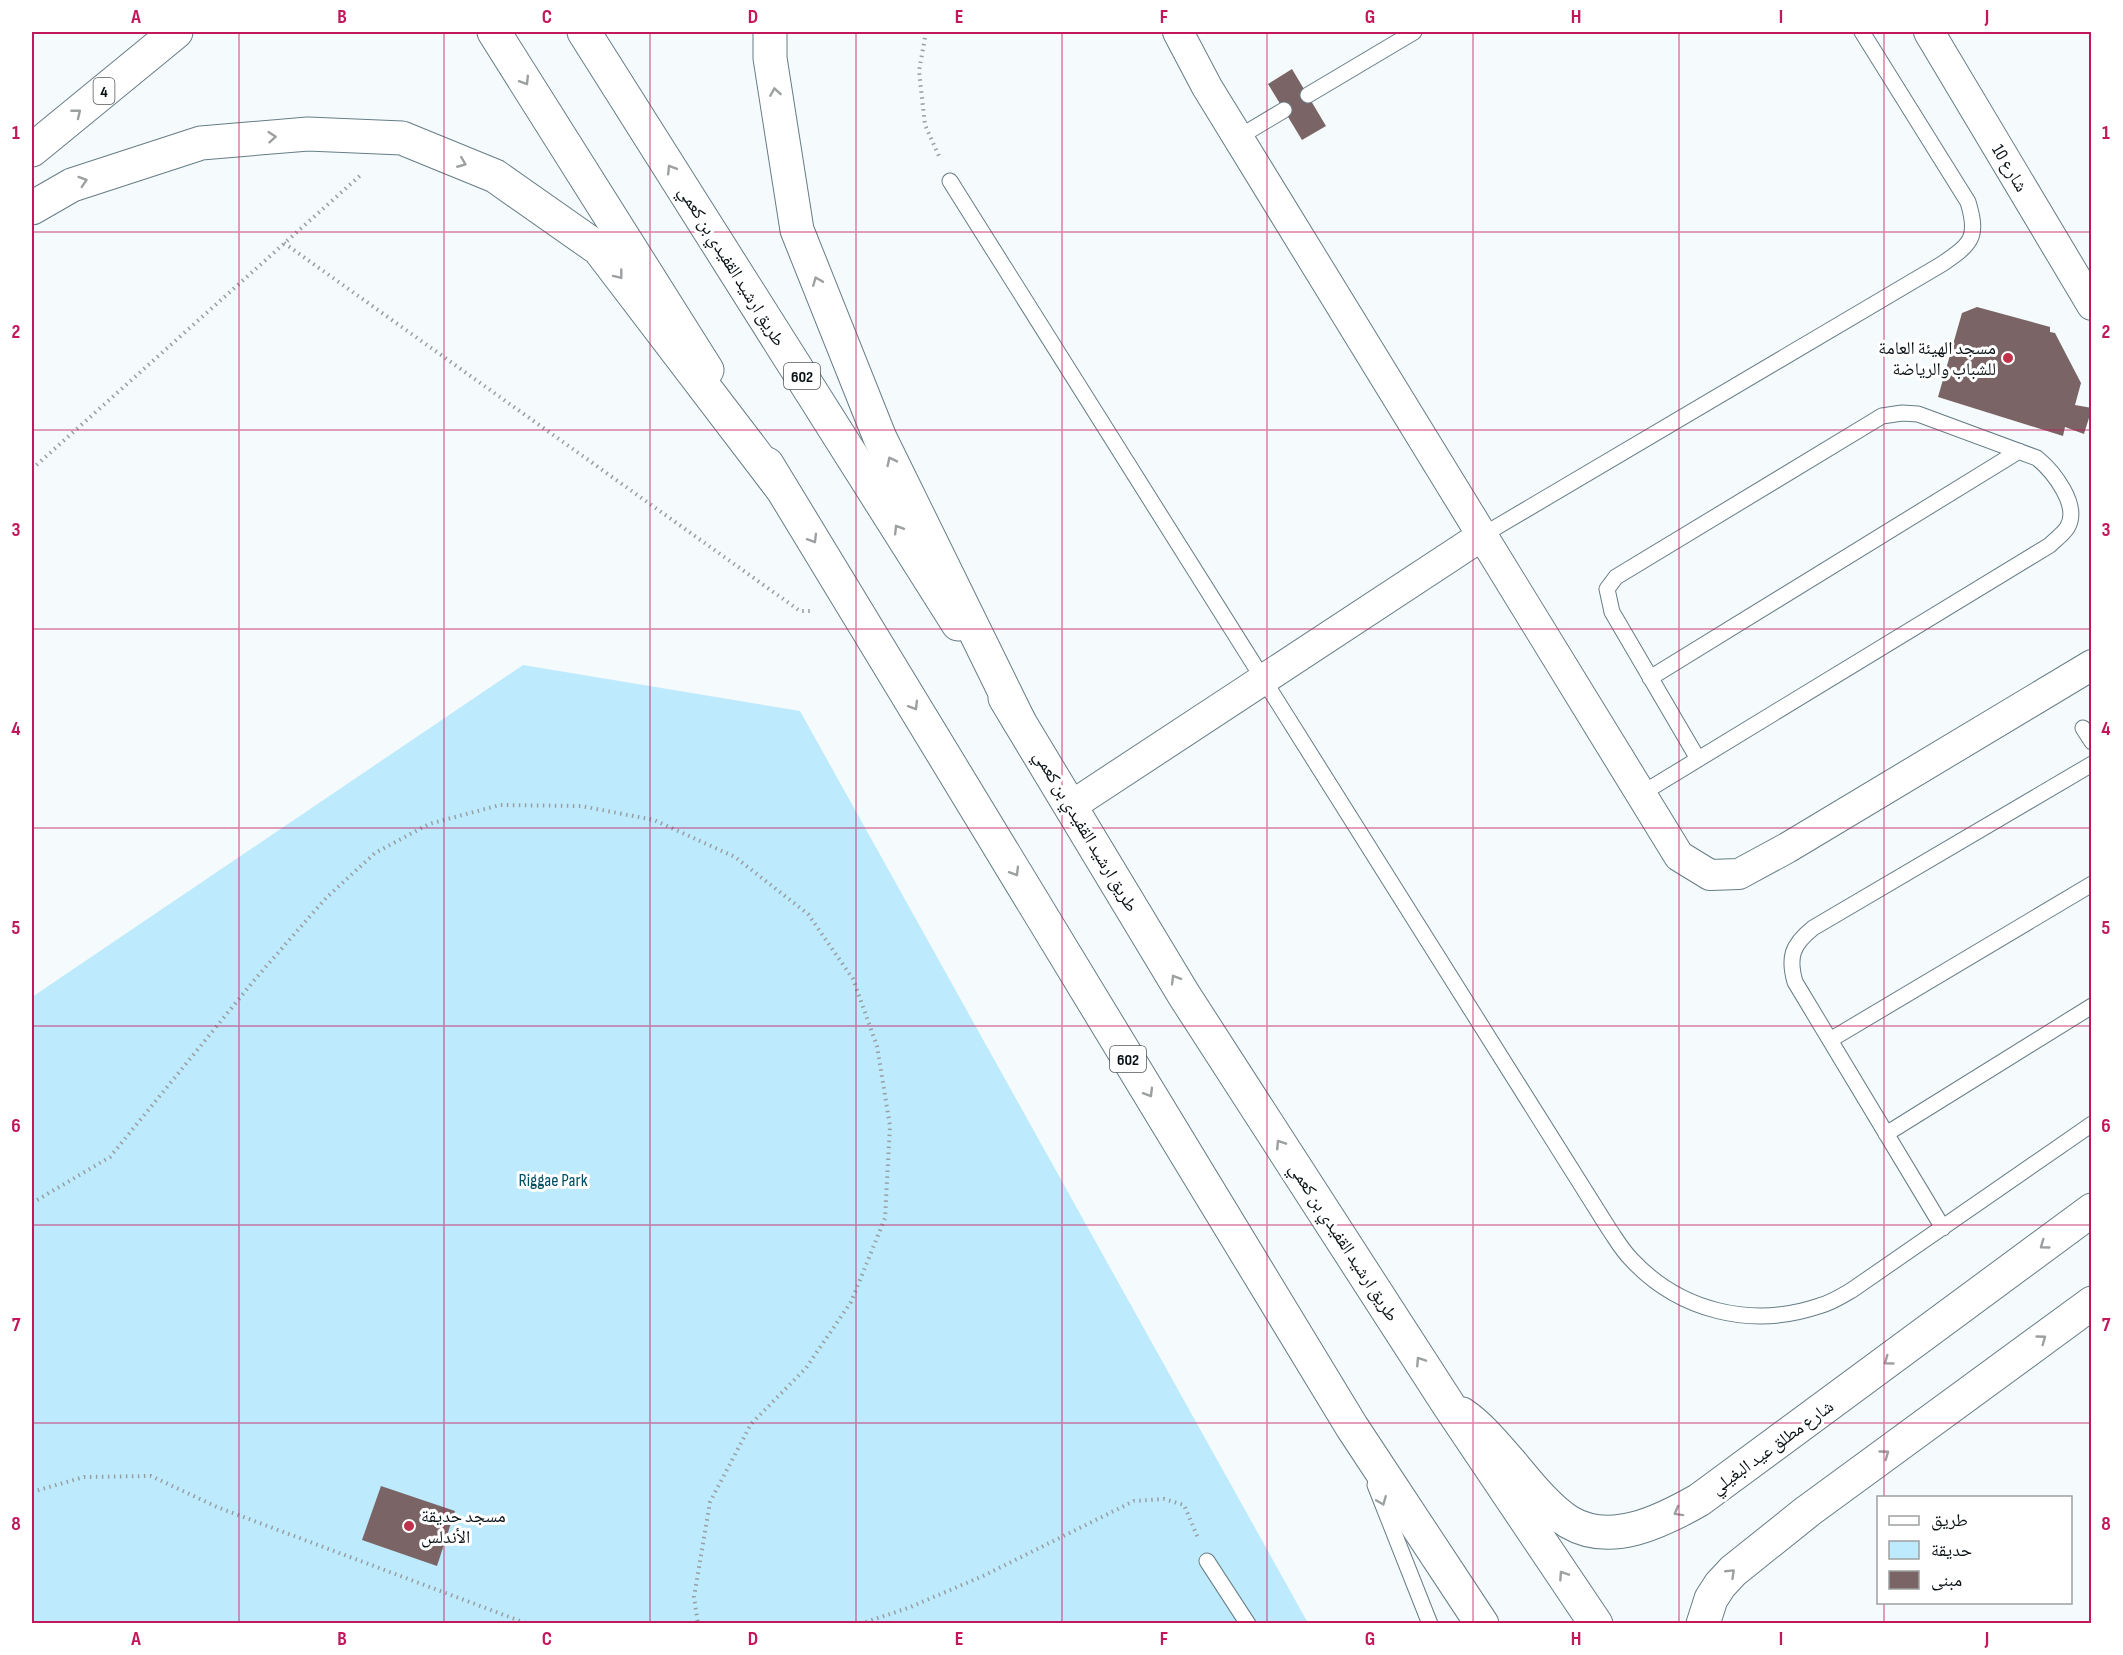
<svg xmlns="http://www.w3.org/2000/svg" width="2123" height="1655" font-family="'Sofia Sans Condensed','Noto Naskh Arabic',sans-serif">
<rect width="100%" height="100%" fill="#f5fbfd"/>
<path fill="#bdebfd" d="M523,665L800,711L1308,1623L32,1624V997Z"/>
<path fill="#7b6465" d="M1292,69L1326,126L1302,140L1268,84Z
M1977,307L2050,327V332L2055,333L2081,383L2075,405L2092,408L2084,434L2065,427L2063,436L1938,397L1962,313Z
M381,1486L455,1511L437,1566L362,1540Z"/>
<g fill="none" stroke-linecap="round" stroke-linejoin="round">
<defs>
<path id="lane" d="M1308,95L1414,32
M1239,137L1284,110
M950,181L1609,1229C1616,1239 1622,1250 1631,1259C1679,1311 1751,1329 1819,1306C1831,1303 1842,1296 1852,1290L2092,1124
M1483,535L1942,264C1971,244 1979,238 1968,202L1862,32
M1650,678L2019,451
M2083,728L2092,742
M1641,794L2050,545C2055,540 2063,534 2067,528C2081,506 2053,471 2037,458L1918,414L1902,413L1882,416L1616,577L1607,589L1612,612L1698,759
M1830,1040L2092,884
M1886,1134L2092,1006
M1943,1228L1795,982C1788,957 1792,945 1813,928L2092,764
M1375,1485L1430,1624
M1207,1561L1248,1624"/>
<path id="street" d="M1178,32L1207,87L1679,856L1710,875L1739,874L1787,848L2092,665
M1929,32L2092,305
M1071,806L1483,535"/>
<path id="secondary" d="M1462,1414C1481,1427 1495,1445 1511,1463C1526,1481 1548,1509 1569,1522C1611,1547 1662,1521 1699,1500L2092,1210
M1703,1624L1711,1599L1720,1585L1733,1571L1808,1511L2092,1303"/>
<path id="primary" d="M494,32L707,370
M584,32L958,624
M767,464L1352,1427L1482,1624
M1005,698L1184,995L1448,1404L1596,1624"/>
<path id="highway" d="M770,32V58L797,230L880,438L1019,721
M32,150L176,32
M32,208L72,185L201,143L308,134L402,138L495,176L599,249L782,489"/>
</defs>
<use href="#lane" stroke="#667d86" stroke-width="17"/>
<use href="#street" stroke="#667d86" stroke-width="32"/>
<use href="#secondary" stroke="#667d86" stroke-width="35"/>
<use href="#primary" stroke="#667d86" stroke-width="35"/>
<use href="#highway" stroke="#667d86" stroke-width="35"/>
<path stroke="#989fa2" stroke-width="4" stroke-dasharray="1.5 4.5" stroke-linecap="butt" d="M926,32L919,71L925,125L939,156
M284,243L800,611H814
M32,469L362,174
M32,1203L110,1157L256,978L326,898L375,853L429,824L500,805L581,806L654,820L735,857L808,914L853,979L877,1046L890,1126L885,1218L851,1302L806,1368L751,1424L710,1502L694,1597L698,1624
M32,1492L84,1477L151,1476L217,1507L528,1624
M860,1624L908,1608L983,1576L1134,1501L1164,1499L1184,1505L1198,1538"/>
<use href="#lane" stroke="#fff" stroke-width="15"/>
<use href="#street" stroke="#fff" stroke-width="30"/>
<use href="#secondary" stroke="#fff" stroke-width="33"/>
<use href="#primary" stroke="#fff" stroke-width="33"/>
<use href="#highway" stroke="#fff" stroke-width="33"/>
</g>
<defs><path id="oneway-chevron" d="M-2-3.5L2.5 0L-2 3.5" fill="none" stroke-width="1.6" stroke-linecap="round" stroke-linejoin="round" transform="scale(1.5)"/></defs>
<g stroke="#9da0a1">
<use href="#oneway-chevron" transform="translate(525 81) rotate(58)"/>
<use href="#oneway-chevron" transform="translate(775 92) rotate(-99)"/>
<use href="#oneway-chevron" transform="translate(77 113) rotate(-39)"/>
<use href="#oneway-chevron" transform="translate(272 137) rotate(-5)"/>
<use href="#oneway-chevron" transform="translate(462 163) rotate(22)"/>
<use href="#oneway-chevron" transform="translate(671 169) rotate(-122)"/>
<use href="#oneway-chevron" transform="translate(83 181) rotate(-18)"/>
<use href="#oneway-chevron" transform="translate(619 275) rotate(52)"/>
<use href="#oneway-chevron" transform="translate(817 281) rotate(-112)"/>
<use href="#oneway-chevron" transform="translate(891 461) rotate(-116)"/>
<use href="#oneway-chevron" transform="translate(898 529) rotate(-122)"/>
<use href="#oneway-chevron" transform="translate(813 539) rotate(59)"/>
<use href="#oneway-chevron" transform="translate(914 706) rotate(59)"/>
<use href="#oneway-chevron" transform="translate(1015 872) rotate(59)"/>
<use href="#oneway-chevron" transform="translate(1175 979) rotate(-121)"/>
<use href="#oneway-chevron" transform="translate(1149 1093) rotate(59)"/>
<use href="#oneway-chevron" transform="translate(1280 1144) rotate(-123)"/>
<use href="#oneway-chevron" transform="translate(2044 1245) rotate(144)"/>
<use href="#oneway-chevron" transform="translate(2042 1339) rotate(-36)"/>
<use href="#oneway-chevron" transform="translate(1420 1361) rotate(-123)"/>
<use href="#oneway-chevron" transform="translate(1888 1361) rotate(144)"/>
<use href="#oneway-chevron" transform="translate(1885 1454) rotate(-36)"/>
<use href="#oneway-chevron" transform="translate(1382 1501) rotate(68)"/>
<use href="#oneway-chevron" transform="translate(1678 1512) rotate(151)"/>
<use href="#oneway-chevron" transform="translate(1731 1573) rotate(-44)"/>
<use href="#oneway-chevron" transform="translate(1563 1575) rotate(-124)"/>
</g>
<path fill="none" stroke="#c2185b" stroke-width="1.5" stroke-opacity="0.55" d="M239,32V1624M444,32V1624M650,32V1624M856,32V1624M1062,32V1624M1267,32V1624M1473,32V1624M1679,32V1624M1884,32V1498M32,232H2092M32,430H2092M32,629H2092M32,828H2092M32,1026H2092M32,1225H2092M32,1423H2092M1884,1602V1624"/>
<g fill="#c2314c" stroke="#fff" stroke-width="2">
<circle cx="2008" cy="358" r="6"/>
<circle cx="409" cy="1526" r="6"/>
</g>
<g text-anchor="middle" stroke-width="6" stroke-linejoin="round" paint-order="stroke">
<g fill="#fff" stroke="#53585b" stroke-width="1.5">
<rect x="93.5" y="78" width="21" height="26" rx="4.5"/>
<rect x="784" y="363" width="36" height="26" rx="4.5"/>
<rect x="1110" y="1046" width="36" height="26" rx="4.5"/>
</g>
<g font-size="16" font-weight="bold" fill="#091115">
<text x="104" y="97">4</text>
<text x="802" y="382">602</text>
<text x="1128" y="1065">602</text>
</g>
<g font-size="18" fill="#091115" stroke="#fff">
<text transform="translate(2010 168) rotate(59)" y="6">شارع 10</text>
<text transform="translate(732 266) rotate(58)" y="6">طريق ارشيد القفيدي بن كعمي</text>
<text transform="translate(1086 831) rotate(59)" y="6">طريق ارشيد القفيدي بن كعمي</text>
<text transform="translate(1344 1242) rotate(57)" y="6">طريق ارشيد القفيدي بن كعمي</text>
<text transform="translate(1772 1447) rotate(-36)" y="6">شارع مطلق عيد البغيلي</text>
</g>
<g font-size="18" fill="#091115" stroke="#fff" text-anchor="end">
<text x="1996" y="354">مسجد الهيئة العامة<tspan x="1996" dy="21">للشباب والرياضة</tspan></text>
<text x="421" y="1522" text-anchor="start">مسجد حديقة<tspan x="421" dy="21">الأندلس</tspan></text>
</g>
<g font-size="18" fill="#004e64" stroke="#fff">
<text x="553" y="1186">Riggae Park</text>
</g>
</g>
<rect width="2123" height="1655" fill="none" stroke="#ffffff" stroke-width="66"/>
<rect x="1877" y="1496" width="195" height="108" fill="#ffffff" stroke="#9da0a1" stroke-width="1.5"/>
<rect x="1889" y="1516" width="30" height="9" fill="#ffffff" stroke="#9da0a1" stroke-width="1.5"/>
<text x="1931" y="1526" font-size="18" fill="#091115">طريق</text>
<rect x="1889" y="1541" width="30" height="18" fill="#bdebfd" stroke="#9da0a1" stroke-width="1.5"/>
<text x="1931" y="1556" font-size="18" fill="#091115">حديقة</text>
<rect x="1889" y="1571" width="30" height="18" fill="#7b6465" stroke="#9da0a1" stroke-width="1.5"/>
<text x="1931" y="1586" font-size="18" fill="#091115">مبنى</text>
<rect x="33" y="33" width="2057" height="1589" fill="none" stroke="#c2185b" stroke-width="2"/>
<g font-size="20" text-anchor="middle" font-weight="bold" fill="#c2185b">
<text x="136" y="23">A</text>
<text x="342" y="23">B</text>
<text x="547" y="23">C</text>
<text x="753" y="23">D</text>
<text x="959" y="23">E</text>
<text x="1164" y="23">F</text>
<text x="1370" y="23">G</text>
<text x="1576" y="23">H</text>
<text x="1781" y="23">I</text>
<text x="1987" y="23">J</text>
<text x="16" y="139">1</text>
<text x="2106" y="139">1</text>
<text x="16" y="338">2</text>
<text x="2106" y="338">2</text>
<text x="16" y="536">3</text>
<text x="2106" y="536">3</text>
<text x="16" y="735">4</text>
<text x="2106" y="735">4</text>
<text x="16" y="934">5</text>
<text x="2106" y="934">5</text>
<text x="16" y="1132">6</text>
<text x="2106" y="1132">6</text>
<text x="16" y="1331">7</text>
<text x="2106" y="1331">7</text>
<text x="16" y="1530">8</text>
<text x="2106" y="1530">8</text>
<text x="136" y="1645">A</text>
<text x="342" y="1645">B</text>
<text x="547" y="1645">C</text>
<text x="753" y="1645">D</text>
<text x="959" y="1645">E</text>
<text x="1164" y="1645">F</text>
<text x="1370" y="1645">G</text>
<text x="1576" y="1645">H</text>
<text x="1781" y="1645">I</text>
<text x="1987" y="1645">J</text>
</g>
</svg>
